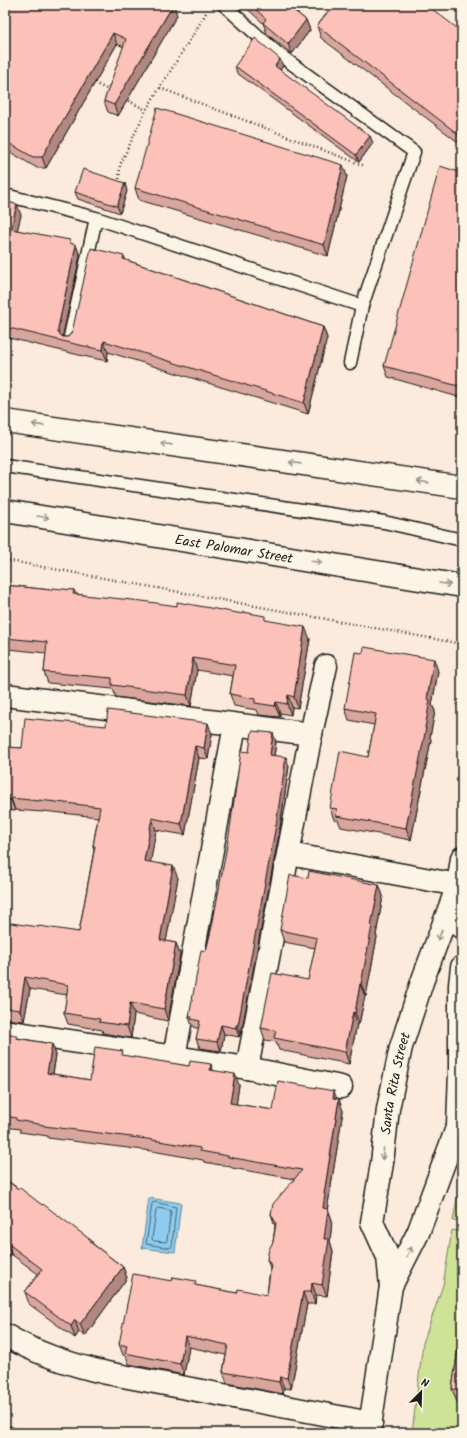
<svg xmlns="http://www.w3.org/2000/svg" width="467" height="1438" font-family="Kalam,sans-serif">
<rect width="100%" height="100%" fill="#fcebdc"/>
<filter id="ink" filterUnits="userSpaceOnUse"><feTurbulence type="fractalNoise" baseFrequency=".025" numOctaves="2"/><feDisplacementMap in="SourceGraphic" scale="8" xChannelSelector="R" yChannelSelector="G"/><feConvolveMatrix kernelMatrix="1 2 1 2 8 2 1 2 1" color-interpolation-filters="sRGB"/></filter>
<g filter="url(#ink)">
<path fill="#cee398" stroke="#75805a" d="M462,1173V1222L453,1221Z
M452,1230L462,1232V1433H412L423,1343L443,1285Z"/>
<path fill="#8eccef" stroke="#60869b" d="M149,1198L181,1203L175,1252L142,1248Z"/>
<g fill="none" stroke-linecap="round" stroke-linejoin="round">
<path stroke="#4a6270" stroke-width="1" d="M154,1202L176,1207L172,1246L170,1248L146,1244L152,1204Z
M158,1208L169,1210L171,1211L167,1240L166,1242L154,1241L152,1239L156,1210Z"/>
<defs>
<path id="lane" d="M224,5L277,53L414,152L362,306L350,363
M5,195L96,218L362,306
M69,341L96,218
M5,466L384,522L462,540"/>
<g id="street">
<path d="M5,695L311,734"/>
<path d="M289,854L458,885"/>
<path d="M459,890L462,928"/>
<path d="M5,1031L247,1068L311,734L326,666"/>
<path d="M174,1057L235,725"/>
<path d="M247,1068L341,1087"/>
<path d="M391,1286L418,1233L458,1125L460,1072V985L462,967"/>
<path d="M5,1335C37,1354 71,1365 107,1373L371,1423"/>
<path id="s1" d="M369,1433L391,1286L388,1257L372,1222L382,1163L388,1109L401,1047L422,982L458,885"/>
</g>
<g id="secondary">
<path d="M5,421L462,487"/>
<path id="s2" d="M5,511L462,586"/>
<path d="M458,885L462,858"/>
</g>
</defs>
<use href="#lane" stroke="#1c1c1c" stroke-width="15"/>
<use href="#street" stroke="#1c1c1c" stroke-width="25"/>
<use href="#secondary" stroke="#1c1c1c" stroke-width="25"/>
<path stroke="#1c1c1c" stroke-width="2.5" stroke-dasharray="1 3" stroke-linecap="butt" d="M91,81L110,91
M160,88L365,166
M125,99L146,110
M119,183L120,165L146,110L196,30L206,13
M5,560L462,644"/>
<use href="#lane" stroke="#fcf5e5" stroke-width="12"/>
<use href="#street" stroke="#fcf5e5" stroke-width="22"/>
<use href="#secondary" stroke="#fcf5e5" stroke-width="22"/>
</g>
<path fill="#d9a69e" stroke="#1c1c1c" d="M5,5L177,15L118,116L108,112L104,101L124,47L117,44L46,168H37L5,149Z
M243,5H287L306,20L310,30L292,54L267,34L263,23Z
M317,26L462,32V145L321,38Z
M235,66H283L280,70L373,143L359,162L237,73Z
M462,173V398L388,377L384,366Z
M347,176L328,256L139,200L135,188Z
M127,191L120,213L78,199L75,192Z
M5,202L21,215L17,230L76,245L80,256L62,337H68L72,332L124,256L126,260L323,327L327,338L308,414L108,352L107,361L83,356L5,337Z
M5,585L51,590H74L76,594L267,621L310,639L298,708L292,707L291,715L280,713V717L259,715L257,710L234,706L230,694L233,676L197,670L191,706L116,697L113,689L48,683L44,672L46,653L9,649L6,679H5Z
M438,671L432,705L435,711L430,737L431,740L411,840L341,827L338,820H334L330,808L368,757L374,725L349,720L345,708Z
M106,726L212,734L208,759L199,758L185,835L156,830L150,862L178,878L166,941L176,943L180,955L168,1021L134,1014L131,1038L103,1033L102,1030L68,1024L64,1013L67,995L30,989L24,1021L5,1019V924L79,932L94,850L93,846L98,817L43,811V812L15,810V811L5,810V747L22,748Z
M276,742L274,756L289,766L279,834L241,1034H240L239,1037L224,1034L221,1051L200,1048L196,1039L199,1028H195L194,1026H192L189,1017L206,951L249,752Z
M308,878L379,885L383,896L376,935L377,937L366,996H365L359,1024H357L349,1064L279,1050L276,1042L265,1040L261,1028L308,980L315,948L284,942L280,930Z
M5,1033L18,1038L52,1044L56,1055L53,1074L90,1080L125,1056L213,1070L239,1085L236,1104L273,1110L337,1099L343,1111L328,1204L329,1206L328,1209L332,1220L330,1241L333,1251L327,1296L316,1295L315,1304H307L291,1389L284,1388L283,1394L227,1383L223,1372L226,1355L189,1347L184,1375L129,1364L126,1356L123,1355L119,1344L172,1281L237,1293L267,1295L270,1268L267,1259L273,1242L275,1226L271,1214L294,1179L232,1168L231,1167L204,1162L203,1160L152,1151L48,1138V1136L20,1132V1129L5,1127Z
M5,1179L92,1241L93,1244L123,1267L127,1278L85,1336L79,1332L75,1338L29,1304L25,1292L38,1274L11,1254L5,1263Z
M462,1322V1403L457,1402L452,1389Z"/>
<path fill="#b08781" stroke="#1c1c1c" d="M173,5H174L177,15L118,116L114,105Z
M306,20L310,30L292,54L288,44Z
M113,33L117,44L46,168L42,157Z
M280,59L283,66L277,73L275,66Z
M462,129V143L458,134Z
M370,136L373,143L359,162L356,155Z
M343,165L347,176L328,256L324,245Z
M125,183L127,191L120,213L117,206Z
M17,204L21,215L15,240L11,229Z
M76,245L80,256L62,339L58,333V328Z
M323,327L327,338L308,414L304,403Z
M104,341L108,352L107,361L103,350Z
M305,627L310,639L298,708L294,697Z
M5,638L9,649L6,679L5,676Z
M193,658L197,670L191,706L187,695Z
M434,659L438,671L432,705L435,711L430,737L431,740L411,840L406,828L425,728L427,699Z
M288,695L292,707L291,715L287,704Z
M276,702L280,713V717L275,706Z
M208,723L212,734L208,759L204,748Z
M273,733L276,742L273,764L270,755Z
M195,746L199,758L185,835L181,824Z
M286,757L289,766L279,834L241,1034L238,1025Z
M11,798L15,810V811L11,800Z
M152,818L156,830L149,872L144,861Z
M173,866L178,878L164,952L160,940Z
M379,885L383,896L376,935L377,937L366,996L361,984L371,926Z
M176,943L180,955L168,1021L164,1009Z
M25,977L30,989L24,1021L20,1010Z
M360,984L365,996L359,1024L355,1013Z
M130,1003L134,1014L131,1038L127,1026Z
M353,1012L357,1024L349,1064L345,1052Z
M221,1025L224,1034L221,1051L217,1042Z
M236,1025L240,1034L239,1037L236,1028Z
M52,1044L56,1055L51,1084L47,1073Z
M211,1064L215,1076L210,1070Z
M235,1074L239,1085L235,1114L230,1103Z
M334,1091L338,1102L333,1098Z
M339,1099L343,1111L328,1204L329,1206L328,1209L332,1220L330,1241L333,1251L327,1296L322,1285L324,1239L323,1208L324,1194Z
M7,1243L11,1254L5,1263V1246Z
M123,1267L127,1278L85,1336L80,1324Z
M312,1283L316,1295L315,1304L311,1292Z
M303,1292L307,1304L291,1389L287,1378Z
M75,1320L79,1332L75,1338L71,1326Z
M185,1336L189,1347L184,1375L180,1364Z
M280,1377L284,1388L283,1394L279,1382Z"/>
<path fill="#fcc1b8" stroke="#1c1c1c" d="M5,5H173L114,105L104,101L126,39L113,33L42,157H33L5,141Z
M251,5H287L306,20L288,44L263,23L266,19Z
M333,5H427L462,32V129L458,134L317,26Z
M255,38L280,59L275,66L370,136L356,155L235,66Z
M157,108L343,165L324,245L135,188Z
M440,166L462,173V387L384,366Z
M83,169L125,183L117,206L75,192Z
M5,202L17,204L11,229L70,240V243L76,245L58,328V333L63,337H68L72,332L91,248L124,256L123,259L323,327L304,403L104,341L103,350L79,345L5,327Z
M5,585L51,590L52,588L74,590L73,594L142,601L177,606V602L243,614V612L265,616V620L305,627L294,697L288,695L287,704L276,702L275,706L255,703V699L230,694L235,665L193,658L187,695L112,685V678L44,672L47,642L5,638Z
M364,647L434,659L427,699L430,700L425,728H426L406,828L336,816L337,809L330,808L340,751L368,757L376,714L345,708L355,652L363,653Z
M108,710L208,723L204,748L195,746L181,824L152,818L144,861L173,866L160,940L176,943L164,1009L130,1003L127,1026L99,1022L100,1019L64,1013L68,985L25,977L20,1010L5,1008V924H10L11,923L39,927V926L79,932L95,846H93L100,807L39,800V801L11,798V800L5,799V747L22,748L25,718L106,726Z
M252,731L273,733L270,755L286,757L276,825L238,1025H236V1028L221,1025L217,1042L196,1039L200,1021L191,1019L192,1017H189L201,950L206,951L212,926L229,835L241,751L249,752Z
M309,871L379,885L371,926H372L361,984H360L355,1013L353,1012L345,1052L274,1038L276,1031L261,1028L272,973L308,980L317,938L280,930L290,875L308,878Z
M5,1033L16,1035V1038L52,1044L47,1073L90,1080L95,1047L123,1051L122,1055L189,1066L190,1061L211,1064L210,1070L235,1074L230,1103L273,1110L278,1081L334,1091L333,1098L339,1099L324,1194H325L323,1208L328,1209L324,1239H329L322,1285L312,1283L311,1292H303L287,1378L280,1377L279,1382L223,1372L228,1345L185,1336L180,1364L125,1353L127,1346L119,1344L133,1274L172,1281L173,1277L196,1281L195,1285L237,1293L238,1289L267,1295L271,1265L267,1259L269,1249L273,1242L276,1223L271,1214L273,1204L302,1170L228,1157V1156L200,1151V1148L147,1139L44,1126V1125L16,1120V1118L5,1116Z
M5,1179L18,1189L20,1188L42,1205L43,1204L92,1241L90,1242L123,1267L80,1324L75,1320L71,1326L25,1292L42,1269L7,1243L5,1246Z
M462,1322V1390L452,1389Z
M5,1424L27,1433H5Z"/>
<defs><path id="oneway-shaft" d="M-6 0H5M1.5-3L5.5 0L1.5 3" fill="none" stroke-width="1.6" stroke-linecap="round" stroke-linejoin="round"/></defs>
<g stroke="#97938b">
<use href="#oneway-shaft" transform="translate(38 425) rotate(-172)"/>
<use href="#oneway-shaft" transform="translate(166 444) rotate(-172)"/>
<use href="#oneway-shaft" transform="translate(295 463) rotate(-172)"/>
<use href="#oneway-shaft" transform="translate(423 482) rotate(-172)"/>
<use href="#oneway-shaft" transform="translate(43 517) rotate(9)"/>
<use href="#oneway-shaft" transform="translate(316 562) rotate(9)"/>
<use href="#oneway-shaft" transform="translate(445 584) rotate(9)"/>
<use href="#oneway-shaft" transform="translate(440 935) rotate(110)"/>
<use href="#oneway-shaft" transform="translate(383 1154) rotate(96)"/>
<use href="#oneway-shaft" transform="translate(409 1252) rotate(-63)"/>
</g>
</g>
<g text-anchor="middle" stroke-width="4" stroke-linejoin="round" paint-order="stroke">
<g font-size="14" fill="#1c1c1c" stroke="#fcf5e5">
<text dy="5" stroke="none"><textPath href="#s2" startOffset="232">East Palomar Street</textPath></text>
<text dy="5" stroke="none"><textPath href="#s1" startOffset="357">Santa Rita Street</textPath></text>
</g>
</g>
<rect width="467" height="1438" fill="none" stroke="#fcf5e5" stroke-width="20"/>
<rect x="10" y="10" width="447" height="1418" fill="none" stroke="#1c1c1c" stroke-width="1.5" filter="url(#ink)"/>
<g transform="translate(421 1392) rotate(23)" stroke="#fcf5e5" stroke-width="3" paint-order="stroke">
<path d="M0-3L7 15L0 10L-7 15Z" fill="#1c1c1c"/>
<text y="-6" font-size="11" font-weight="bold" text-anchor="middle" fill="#1c1c1c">N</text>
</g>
</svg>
